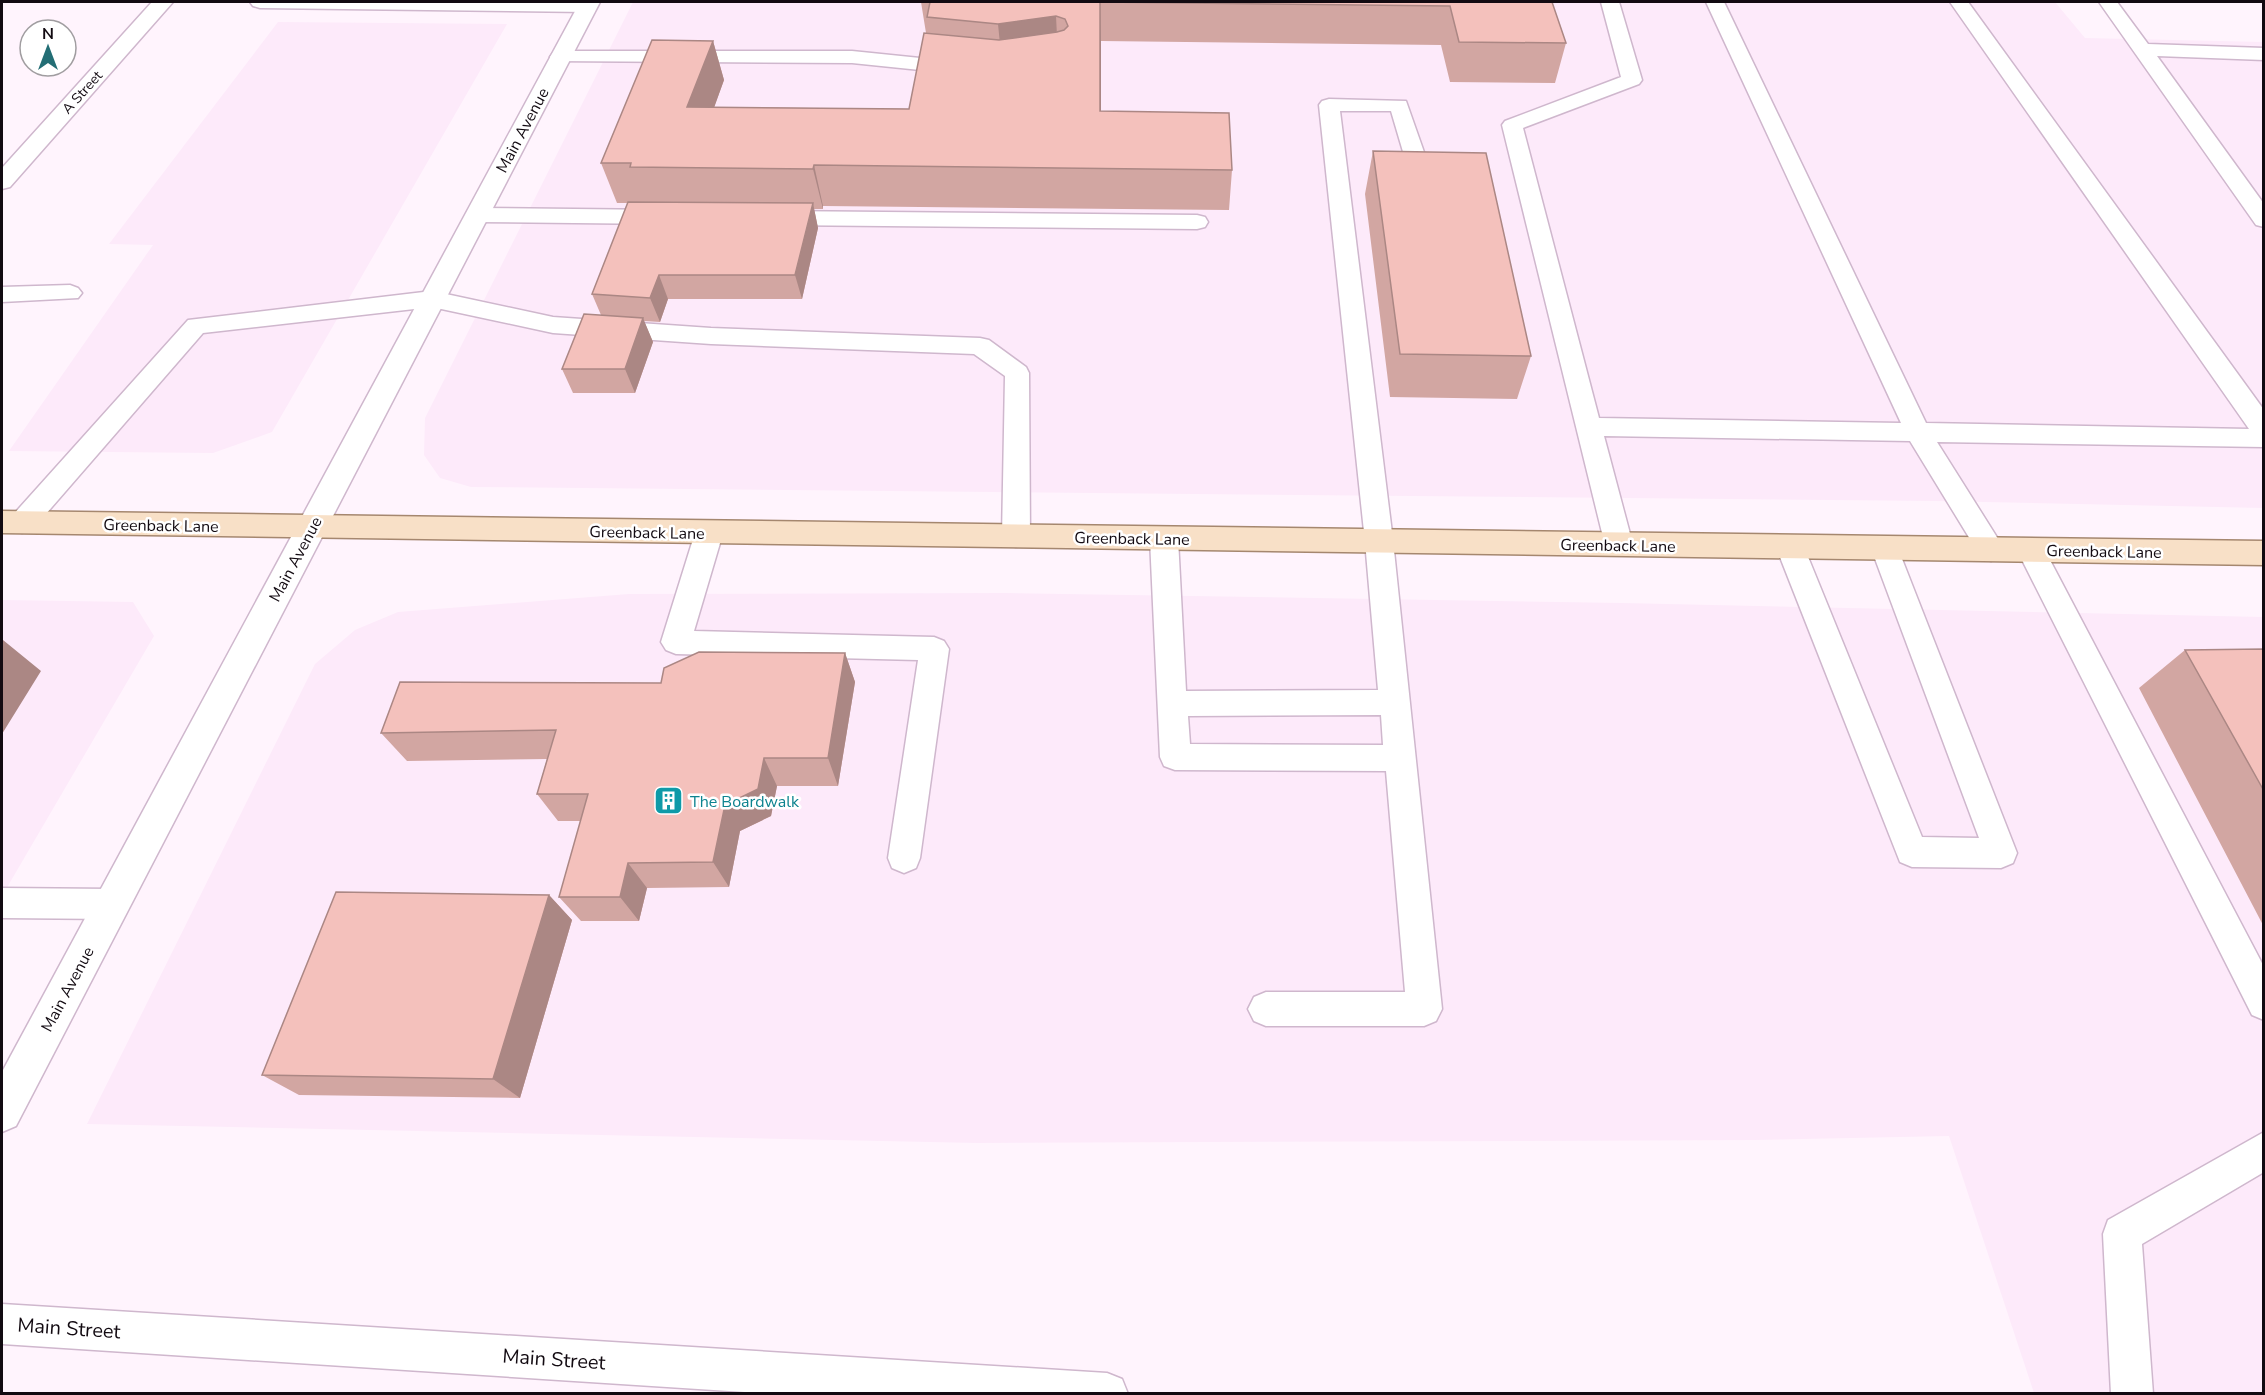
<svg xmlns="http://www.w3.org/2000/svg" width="2265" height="1395" font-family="'Nunito Sans',sans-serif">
<rect width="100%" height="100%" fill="#fff4fd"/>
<path fill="#fdeafa" d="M633,2H2055L2085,38L2263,42V508L1935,501L471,487L440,478L424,455L425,418Z
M278,22L507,24L272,432L213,453L9,451L153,245L109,244Z
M1006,593L1622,603L2263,617V1393H2034L1949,1136L1754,1140L978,1143L87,1124L315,664L355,630L398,612L629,594Z
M2,600L133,602L154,636L2,896Z"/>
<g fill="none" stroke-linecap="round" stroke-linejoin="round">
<defs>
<path id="lane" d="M1601,2H1619L1642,80L1639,84L1523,128L1599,418L1901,423L1706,2H1724L1926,423L2249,429L1950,2H1968L2264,410V447L1937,442L2005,550L2001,557L1991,561L1981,557L1910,441L1604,436L1633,545L1629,552L1619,555L1609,552L1605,545L1502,125L1505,121L1621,77Z
M2099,2H2117L2148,44L2264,48V60L2157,56L2264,204V227L2256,225Z
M560,51H852L959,62L966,64L969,68L966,72L959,74L852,63L553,61L550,57L553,53Z
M1329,99L1406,101L1431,172L1428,177L1420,178L1412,177L1409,172L1391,111H1340L1393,541L1442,1009L1436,1021L1424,1026H1266L1254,1021L1248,1009L1254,997L1266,992H1405L1386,771L1175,770L1164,766L1160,757L1150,539L1154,532L1164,529L1174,532L1178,539L1186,691L1378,690L1365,541L1319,105L1322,101ZM1381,715L1383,745L1190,744L1188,716Z
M477,208L663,210L671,212L674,217L671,222L663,224L477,222L469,220L466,215L469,210Z
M777,211L1197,215L1205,217L1208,222L1205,227L1197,229L777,225L769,223L766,218L769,213Z
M70,285L78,288L82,293L78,298L2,302V287Z
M432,291L553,317L711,328L980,338L989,340L1026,367L1029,373L1030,537L1026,544L1016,547L1006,544L1002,537L1005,376L974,354L711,344L553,333L432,307L203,333L32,530L22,533L12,530L8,523L12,516L188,320Z
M709,523L719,526L723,533L694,631L934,637L944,641L949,649L920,858L916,868L904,873L892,868L888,858L918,660L676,654L666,650L661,642L695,533L699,526Z
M1790,537L1800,540L1804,547L1922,837L1979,838L1871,548L1875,541L1885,538L1895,541L2017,853L2013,863L2001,868L1912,867L1900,862L1776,547L1780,540Z
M2031,539L2041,543L2264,967V1020L2252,1015L2017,550L2021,543Z
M2,888L112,889L124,893L129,904L124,915L112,919L2,918Z
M2264,1132V1172L2142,1244L2153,1394H2111L2103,1234L2108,1220Z
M2,1304L1107,1373L1122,1379L1128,1394H775L2,1344Z"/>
<path id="street" d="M152,2H173L10,187L2,189V168Z
M250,2H594L597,6L594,10L587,12L260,8L253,6Z"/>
<path id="secondary" d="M580,2H600L16,1126L2,1132V1072Z"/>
<path id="primary" d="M2,511L2264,541V565L2,533Z"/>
</defs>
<use href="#lane" stroke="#cfb7cd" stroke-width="3"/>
<use href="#street" stroke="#cfb7cd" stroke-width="3"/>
<use href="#secondary" stroke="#cfb7cd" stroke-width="3"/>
<use href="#primary" stroke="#a5876f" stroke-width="3"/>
<use href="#lane" fill="#fff" fill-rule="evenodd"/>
<use href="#street" fill="#fff" fill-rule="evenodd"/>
<use href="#secondary" fill="#fff" fill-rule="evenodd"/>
<use href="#primary" fill="#f8e0c7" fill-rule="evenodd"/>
</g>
<path fill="#d2a6a2" d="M921,2H1552L1566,43L1555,83L1450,82L1441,45L1101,41V111L1232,170L1229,210L823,206V209H814L818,228L802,299H668L660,322L644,321L653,342L635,393H573L562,369L601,315L592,294L628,203H617L601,163L713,41L724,80L714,107L909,109L926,33Z
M1373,151L1531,356L1517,399L1390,397L1365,194Z
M2264,649V927L2139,688L2185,650Z
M845,653L855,682L838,786H777L771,816L740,831L729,887L647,888L639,921H581L559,897L581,821H558L537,794L547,759L407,761L381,733L661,683Z
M549,895L572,920L520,1098L299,1095L262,1075Z"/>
<path fill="#ab8784" d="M1100,2L1101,41V151L1100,111Z
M1056,16L1058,56L1002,64L998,24Z
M713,41L724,80L700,147L687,107Z
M814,165L823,206V209L813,169Z
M813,203L818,228L802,299L795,275Z
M659,275L668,299L660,322L650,298Z
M643,318L653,342L635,393L625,369Z
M3,640L41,671L2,734V642Z
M845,653L855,682L838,786L828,758Z
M764,758L777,786L771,816L740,831L729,887L713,862L725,805Z
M628,863L647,888L639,921L620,897Z
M549,895L572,920L520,1098L493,1079Z"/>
<path fill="#f4c1bc" stroke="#ab8784" stroke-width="1.5" d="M930,2H1552L1566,43L1459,42L1450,6L1100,2V111L1229,113L1232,170L814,165L813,169L630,167L631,163H601L652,40L713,41L687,107L909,109L924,33L999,40L1057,32L1064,30L1068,26L1065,19L1056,16L998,24L927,17Z
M1373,151L1486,153L1531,356L1400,354Z
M628,202L813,203L795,275H659L650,298L592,294Z
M584,314L643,318L625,369H562Z
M2264,649V791L2185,650Z
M699,652L845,653L828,758H764L758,789L725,805L713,862L628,863L620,897H559L588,794H537L556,730L381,733L400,682L661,683L664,668Z
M336,892L549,895L493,1079L262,1075Z"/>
<defs>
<symbol id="building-square" viewBox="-11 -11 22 22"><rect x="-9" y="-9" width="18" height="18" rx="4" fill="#0f9aa8" stroke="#fff"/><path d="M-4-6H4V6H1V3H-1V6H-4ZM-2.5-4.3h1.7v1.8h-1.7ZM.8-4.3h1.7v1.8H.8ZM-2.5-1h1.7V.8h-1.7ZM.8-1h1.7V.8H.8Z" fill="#fff"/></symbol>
</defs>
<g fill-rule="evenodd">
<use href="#building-square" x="652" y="784" width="33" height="33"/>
</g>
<g text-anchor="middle" stroke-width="5" stroke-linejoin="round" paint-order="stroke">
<g font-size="14" fill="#120a11" stroke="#fff">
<text transform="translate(82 92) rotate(-48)" y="5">A Street</text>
</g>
<g font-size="16" fill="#120a11" stroke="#fff">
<text transform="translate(522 130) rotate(-62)" y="6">Main Avenue</text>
<text transform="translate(161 525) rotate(1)" y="6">Greenback Lane</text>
<text transform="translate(647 532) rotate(1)" y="6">Greenback Lane</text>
<text transform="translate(1132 538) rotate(1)" y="6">Greenback Lane</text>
<text transform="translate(1618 545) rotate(1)" y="6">Greenback Lane</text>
<text transform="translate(2104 551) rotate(1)" y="6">Greenback Lane</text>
<text transform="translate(295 559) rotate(-62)" y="6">Main Avenue</text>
<text transform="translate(67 989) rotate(-62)" y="6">Main Avenue</text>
</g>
<g font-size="16" fill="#0d838f" stroke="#fff" text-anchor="start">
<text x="690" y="807">The Boardwalk</text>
</g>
<g font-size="20" fill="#120a11" stroke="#fff">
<text transform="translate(69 1328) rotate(4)" y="7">Main Street</text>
<text transform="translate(554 1359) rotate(4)" y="7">Main Street</text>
</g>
</g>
<rect width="2265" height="1395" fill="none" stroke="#120a11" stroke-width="6"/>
<g transform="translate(48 48)"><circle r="28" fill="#ffffff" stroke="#a09da0" stroke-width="1.5"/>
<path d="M0-4.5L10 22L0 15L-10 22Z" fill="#236e75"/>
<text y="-9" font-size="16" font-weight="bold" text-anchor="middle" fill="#120a11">N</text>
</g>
</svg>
